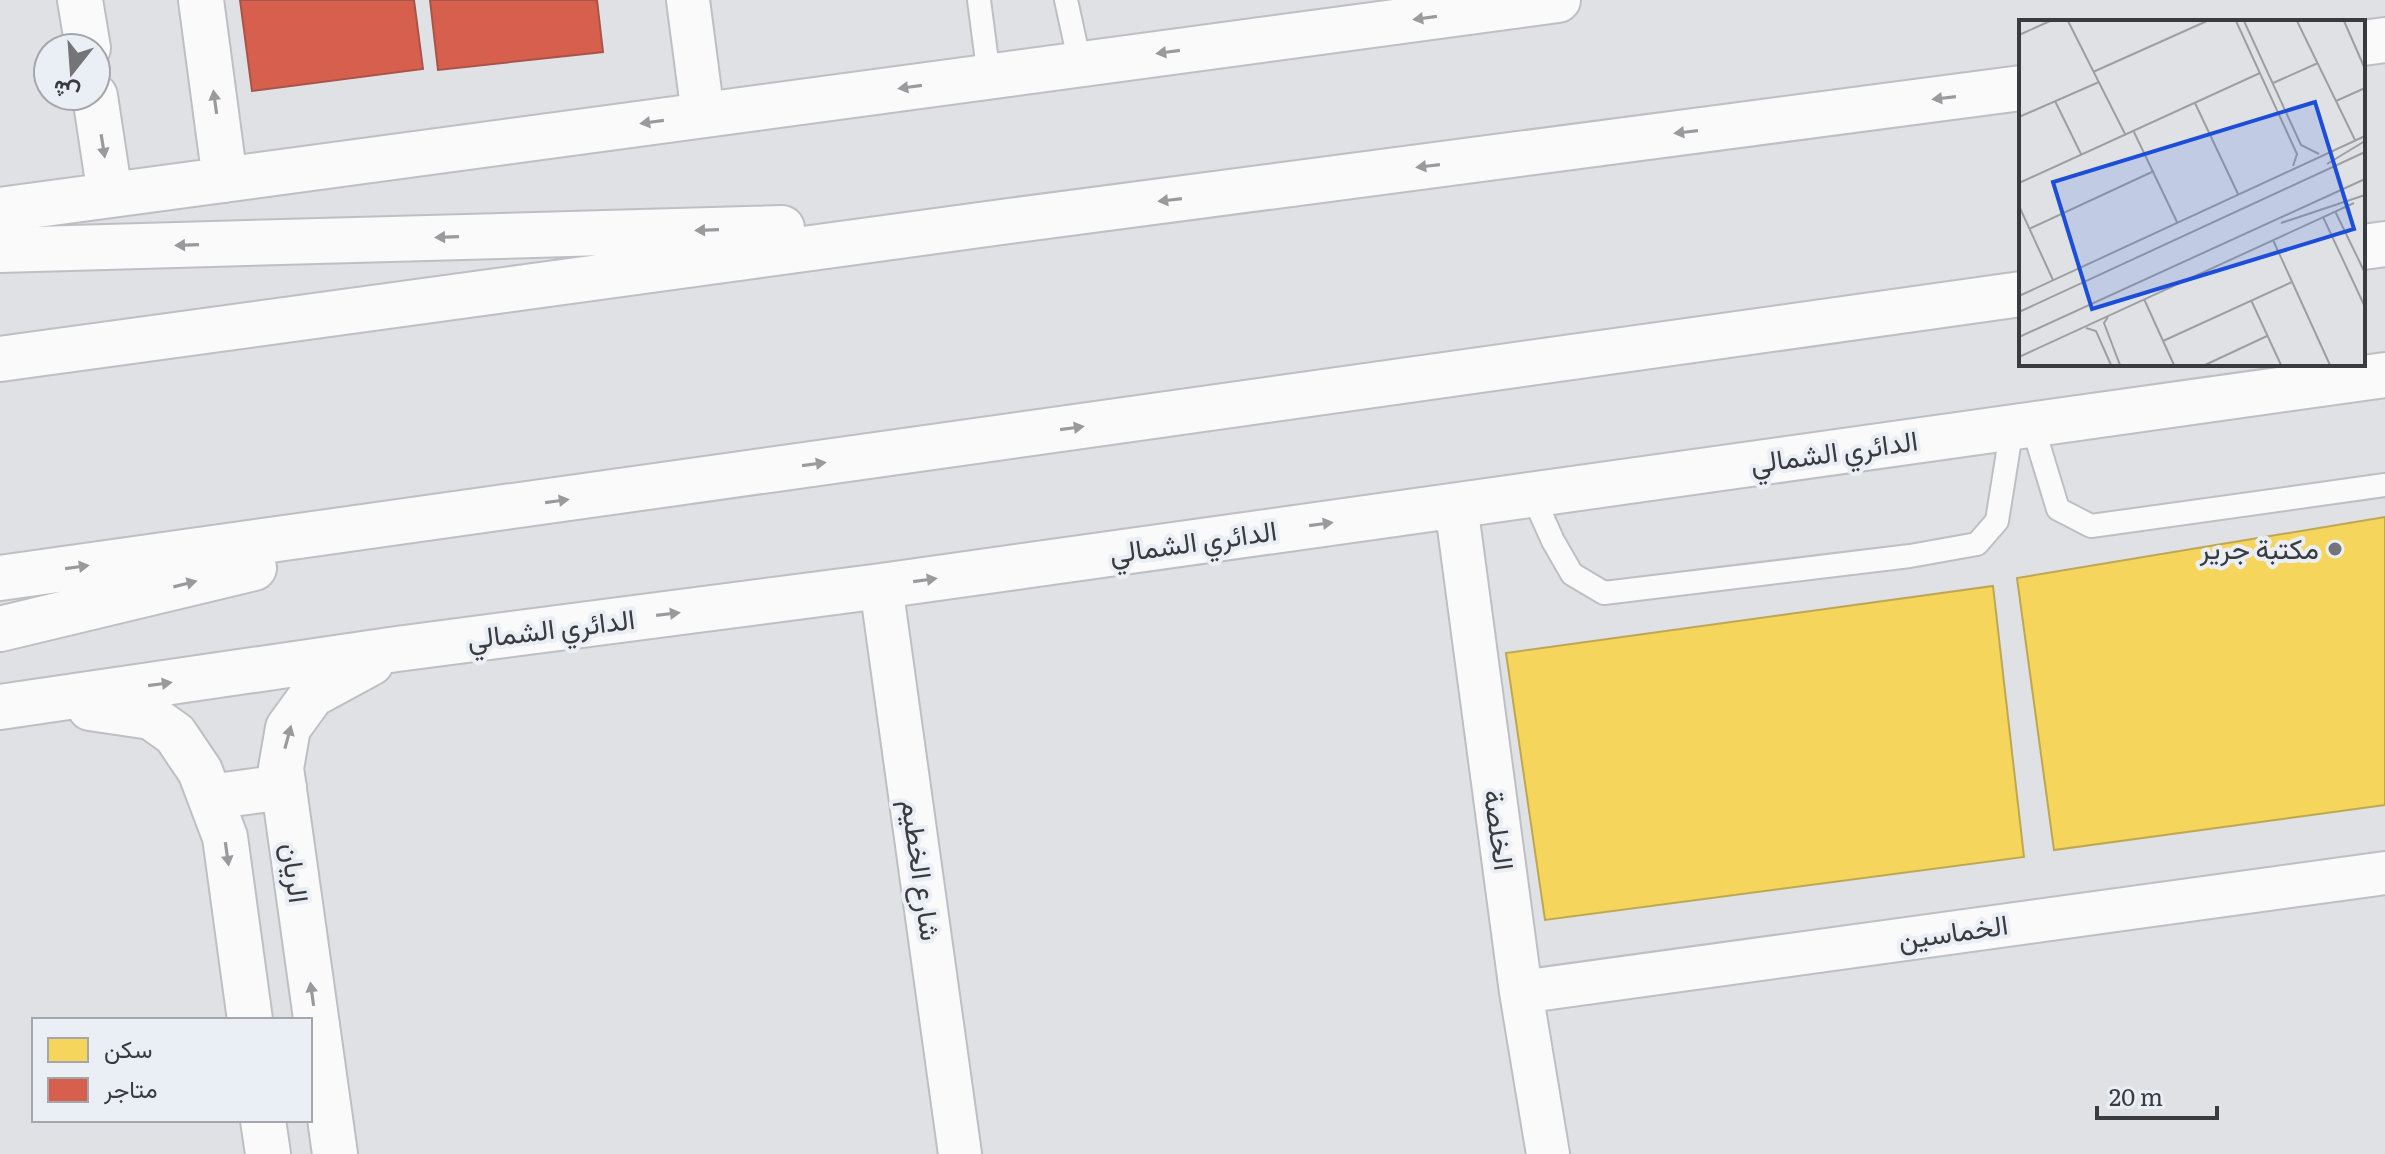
<svg xmlns="http://www.w3.org/2000/svg" width="2385" height="1154" font-family="Literata,Vazirmatn,serif">
<rect width="100%" height="100%" fill="#dfe1e5"/>
<path fill="#f6d55c" stroke="#bea753" stroke-width="2" d="M2385,517V805L2054,850L2017,578Z
M1993,586L2024,857L1545,920L1506,653Z"/>
<path fill="#d6604d" stroke="#a75548" stroke-width="2" d="M240,0H414L423,69L252,91Z
M430,0H597L603,52L438,70Z"/>
<g fill="none" stroke-linecap="round" stroke-linejoin="round">
<defs>
<path id="lane" d="M979,0L989,77
M1066,0L1080,64
M2032,424L2058,509L2091,526L2385,485
M1532,494L1553,541L1572,574L1604,593L1910,556L1977,544L1997,521L2012,427"/>
<path id="street" d="M688,0L703,115
M1456,505L1521,992L1548,1154
M881,586L960,1154
M1521,992L2385,873"/>
<path id="secondary" d="M80,0L88,48
M201,0L225,180
M95,96L110,195
M0,210L1558,0
M0,707L397,649L881,586L2385,375
M90,708L151,717L175,734L200,771L225,837L250,1020
M210,797L284,787
M263,1120L268,1154
M335,1154L281,768L288,728L312,695L371,663"/>
<path id="highway" d="M2363,43L2385,40
M2363,247L2385,244
M0,250L782,228
M0,359L1009,221L2021,88
M0,578L2021,294
M0,629L254,568"/>
</defs>
<use href="#lane" stroke="#bebfc3" stroke-width="26"/>
<use href="#street" stroke="#bebfc3" stroke-width="46"/>
<use href="#secondary" stroke="#bebfc3" stroke-width="48"/>
<use href="#highway" stroke="#bebfc3" stroke-width="48"/>
<use href="#lane" stroke="#fafafb" stroke-width="22"/>
<use href="#street" stroke="#fafafb" stroke-width="42"/>
<use href="#secondary" stroke="#fafafb" stroke-width="44"/>
<use href="#highway" stroke="#fafafb" stroke-width="44"/>
</g>
<defs><path id="oneway-solid" d="M-6-.8H1V-3.2L6.5 0L1 3.2V.8H-6Z" transform="scale(2)"/></defs>
<g fill="#9a9a9c">
<use href="#oneway-solid" transform="translate(1425 18) rotate(172)"/>
<use href="#oneway-solid" transform="translate(1168 52) rotate(172)"/>
<use href="#oneway-solid" transform="translate(910 87) rotate(172)"/>
<use href="#oneway-solid" transform="translate(1944 98) rotate(173)"/>
<use href="#oneway-solid" transform="translate(215 102) rotate(-98)"/>
<use href="#oneway-solid" transform="translate(652 122) rotate(172)"/>
<use href="#oneway-solid" transform="translate(1686 132) rotate(173)"/>
<use href="#oneway-solid" transform="translate(103 146) rotate(81)"/>
<use href="#oneway-solid" transform="translate(1428 166) rotate(173)"/>
<use href="#oneway-solid" transform="translate(1170 200) rotate(173)"/>
<use href="#oneway-solid" transform="translate(707 230) rotate(178)"/>
<use href="#oneway-solid" transform="translate(447 237) rotate(178)"/>
<use href="#oneway-solid" transform="translate(187 245) rotate(178)"/>
<use href="#oneway-solid" transform="translate(1072 428) rotate(-8)"/>
<use href="#oneway-solid" transform="translate(814 464) rotate(-8)"/>
<use href="#oneway-solid" transform="translate(557 501) rotate(-8)"/>
<use href="#oneway-solid" transform="translate(1321 524) rotate(-8)"/>
<use href="#oneway-solid" transform="translate(77 567) rotate(-8)"/>
<use href="#oneway-solid" transform="translate(925 580) rotate(-8)"/>
<use href="#oneway-solid" transform="translate(185 584) rotate(-14)"/>
<use href="#oneway-solid" transform="translate(668 614) rotate(-7)"/>
<use href="#oneway-solid" transform="translate(160 684) rotate(-8)"/>
<use href="#oneway-solid" transform="translate(288 737) rotate(-75)"/>
<use href="#oneway-solid" transform="translate(227 854) rotate(82)"/>
<use href="#oneway-solid" transform="translate(312 994) rotate(-98)"/>
</g>
<circle fill="#747578" stroke="#eaeef5" stroke-width="3" cx="2335" cy="549" r="8"/>
<g text-anchor="middle" stroke-width="8" stroke-linejoin="round" paint-order="stroke">
<g font-size="28" fill="#3a3b3e" stroke="#eaeef5">
<text transform="translate(1834 452) rotate(-8)" y="10">الدائري الشمالي</text>
<text transform="translate(1193 542) rotate(-8)" y="10">الدائري الشمالي</text>
<text transform="translate(551 629) rotate(-7)" y="10">الدائري الشمالي</text>
<text transform="translate(1499 830) rotate(82)" y="10">الخلصة</text>
<text transform="translate(921 870) rotate(82)" y="10">شارع الخطيم</text>
<text transform="translate(295 873) rotate(82)" y="10">الريان</text>
<text transform="translate(1953 932) rotate(-8)" y="10">الخماسين</text>
</g>
<g font-size="28" fill="#3a3b3e" stroke="#eaeef5" text-anchor="end">
<text x="2319" y="559">مكتبة جرير</text>
</g>
</g>
<g transform="translate(2019 20)">
<rect width="346" height="346" fill="#dfe1e5"/>
<path fill="none" stroke="#9d9fa2" stroke-width="2" d="M49,1L106,114M217,1L278,134L274,146M225,1L282,125L300,134M278,1L336,120M325,1L346,49M0,15L31,1M74,52L188,1M254,63L299,43M36,81L62,134M317,81L346,68M176,83L219,174M0,97L80,62M114,110L158,202M308,144L346,121M0,163L241,53M0,186L34,260M316,191L346,253M304,197L346,287M262,203L346,175M10,209L135,151M254,220L311,345M0,276L346,116M125,279L155,345M232,280L262,345M0,292L346,132M89,297L85,303L101,345M67,308L77,311L92,345M0,317L346,159M144,321L273,262M0,337L335,183M186,345L248,316"/>
<path fill="#1d4ed8" fill-opacity="0.15" stroke="#1d4ed8" stroke-width="4" d="M296,82L335,209L73,289L34,162Z"/>
<rect width="346" height="346" fill="none" stroke="#3a3b3e" stroke-width="4"/>
</g>
<rect x="32" y="1018" width="280" height="104" fill="#eaeef5" stroke="#a4a6ac" stroke-width="2"/>
<rect x="48" y="1038" width="40" height="24" fill="#f6d55c" stroke="#a4a6ac" stroke-width="2"/>
<text x="104" y="1058" font-size="24" fill="#3a3b3e">سكن</text>
<rect x="48" y="1078" width="40" height="24" fill="#d6604d" stroke="#a4a6ac" stroke-width="2"/>
<text x="104" y="1098" font-size="24" fill="#3a3b3e">متاجر</text>
<g transform="translate(72 72) rotate(197)"><circle r="38" fill="#eaeef5" stroke="#a4a6ac" stroke-width="2"/>
<path d="M0-6L14 30L0 20L-14 30Z" fill="#747578"/>
<text y="-12" font-size="22" font-weight="bold" text-anchor="middle" fill="#3a3b3e">ش</text>
</g>
<path d="M2097 1106v12h120v-12" fill="none" stroke="#3a3b3e" stroke-width="4"/>
<text x="2109" y="1106" font-size="24" fill="#3a3b3e" stroke="#eaeef5" stroke-width="6" paint-order="stroke">20 m</text>
</svg>
